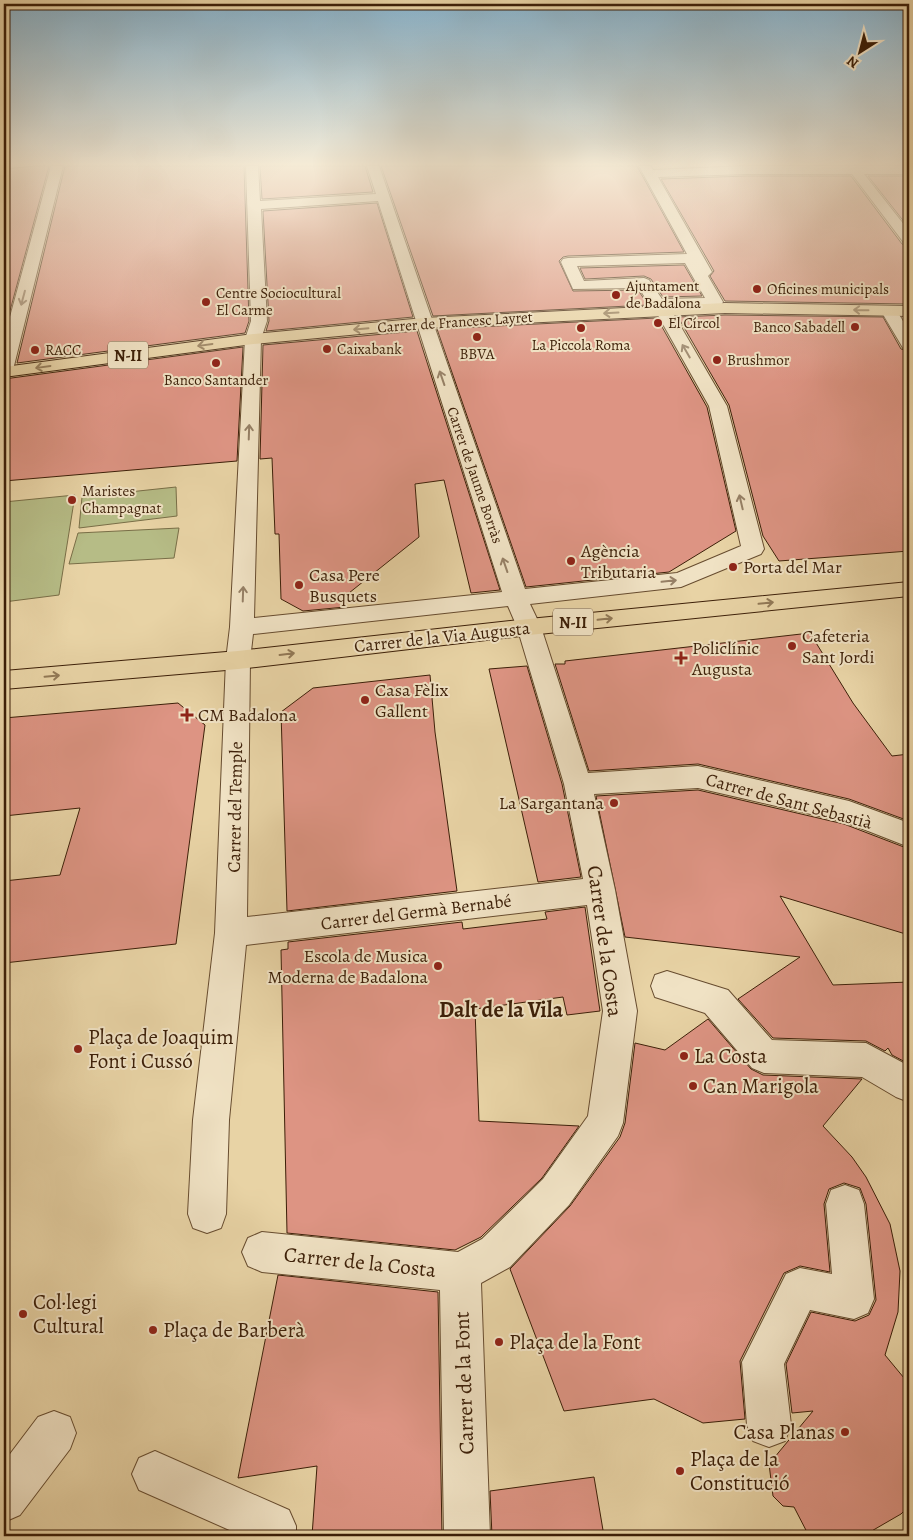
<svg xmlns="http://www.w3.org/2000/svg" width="913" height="1540" font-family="Alegreya,serif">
<rect width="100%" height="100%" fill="#e8d3a5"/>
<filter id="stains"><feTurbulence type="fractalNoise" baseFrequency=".004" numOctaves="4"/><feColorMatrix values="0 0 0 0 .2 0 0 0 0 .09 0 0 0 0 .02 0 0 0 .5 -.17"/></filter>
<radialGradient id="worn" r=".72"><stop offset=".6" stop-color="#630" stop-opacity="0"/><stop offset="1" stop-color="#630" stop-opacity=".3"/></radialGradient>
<path fill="#b6bc86" stroke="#796e47" d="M176,487L177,516L79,528L82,497Z
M75,495L59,595L4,602V502Z
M179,528L174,558L69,564L78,533Z"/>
<path fill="#dd9483" stroke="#3c1f08" d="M35,166H49L4,333V169Z
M65,166H244L249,321L245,333L17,363Z
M260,166H365L373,192L262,199Z
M381,166H637L684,252L568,256L563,257L559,261L573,291L638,290L648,305L433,316Z
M746,176H851L902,244L909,246V304L725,301L710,276L714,271L661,179Z
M868,176H909V228Z
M377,203L413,317L266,331L269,321L263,211Z
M684,265L702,296L663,297L651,279L644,276L585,279L580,268Z
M725,315L883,317L901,349L909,351V551L779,561L763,536L729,405L678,317Z
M657,318L707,407L736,531L669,572L526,587L437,329Z
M417,331L500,590L471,593L444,480L415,484L419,537L344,597L345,607L303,611L281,599L279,534H275L272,458L260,459L263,345Z
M243,347L237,461L4,481V379Z
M810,633L853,703L892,756L909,754V821L849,799L698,764L589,771L555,664H565V661Z
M527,666L562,784L581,877L538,882L489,669Z
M430,675L435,732L457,891L287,911L281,712L313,688Z
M178,703L205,725L176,944L4,963V881L60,875L80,808L4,816V718Z
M698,790L844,824L909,849V935L780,896L833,985L909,982V1064L892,1055L888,1048L885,1051L866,1041L773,1038L738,999L800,957L625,937L596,796Z
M585,907L600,1011L567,1015L563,997L475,1009L479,1121L579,1126L542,1178L481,1237L455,1250L287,1233L281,950L288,949V942L462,922L463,929L547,919L545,912Z
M708,1019L751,1069L763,1075L862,1079L823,1126L852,1157L866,1177L890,1224L900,1271L898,1312L885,1355L909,1384V1506L901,1514L863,1536H809L794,1507L783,1506L773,1496L769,1464L813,1411L792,1413L786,1364L811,1312L855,1321L869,1315L876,1300L866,1204L860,1188L844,1183L829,1189L824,1204L830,1272L800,1266L784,1273L740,1361L745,1419L703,1423L654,1399L564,1411L510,1269L570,1206L620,1137L625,1123L635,1043L665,1050Z
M278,1275L438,1292L442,1536H312L317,1466L238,1478Z
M594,1477L604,1536H492L490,1491Z"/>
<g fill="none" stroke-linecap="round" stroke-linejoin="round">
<defs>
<path id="street" d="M51,166H63L13,370L10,374L4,375V339Z
M246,166H258L260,201L376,194L367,166H379L525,589L677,573L741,546L709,406L655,310L656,308L651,307L639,288L573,289L561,262L563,259L568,258L687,254L639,166H651L653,170L746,166H909V174H864L909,231V244L904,243L852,174H746L658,177L712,272L708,276L723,302L721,305L715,307L670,308L727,406L764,549L761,554L681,587L530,604L541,627L588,773L698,766L849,801L909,823V847L845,822L698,788L594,794L615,890L637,1011L623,1123L618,1136L569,1205L510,1267L481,1283L490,1536H444L440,1290L262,1272L248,1266L242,1252L248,1238L262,1232L458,1252L482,1239L543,1179L588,1116L603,1011L587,905L246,945L229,1120L226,1214L221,1228L207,1233L193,1228L188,1214L193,1120L215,933L226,660L230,627L245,339L251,321ZM378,201L502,592L254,618L261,339L267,321L261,209ZM685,263L705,298L662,299L649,280L644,278L584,281L577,266ZM508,606L517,627L564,784L583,879L247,917L250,660L253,634Z
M889,306L895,308L909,331V349L903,348L881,311L883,308Z
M667,971L728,990L772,1040L866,1043L909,1066V1102L896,1097L862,1077L764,1073L752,1068L705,1013L655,997L651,986L655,975Z
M845,1185L859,1190L864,1204L874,1299L868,1313L854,1319L810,1310L784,1364L791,1425L785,1441L769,1447L753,1441L747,1425L742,1362L786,1274L800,1268L832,1274L826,1204L831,1190Z
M54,1411L70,1417L76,1433L70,1449L20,1515L4,1522V1462L38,1417Z
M155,1451L289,1510L296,1526V1536H243L139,1490L132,1474L139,1458Z"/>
<path id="primary" d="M725,303L909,306V316L725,313L424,328L253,344L4,377V367L253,334L424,318Z
M909,582V596L529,635L238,669L4,689V671L238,651L529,619Z"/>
</defs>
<use href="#street" stroke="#674c2f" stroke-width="2"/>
<use href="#primary" stroke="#3c1f08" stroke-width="2"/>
<use href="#street" fill="#f0e2c4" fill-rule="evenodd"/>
<use href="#primary" fill="#e8d3a5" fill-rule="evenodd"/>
</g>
<defs><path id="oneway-shaft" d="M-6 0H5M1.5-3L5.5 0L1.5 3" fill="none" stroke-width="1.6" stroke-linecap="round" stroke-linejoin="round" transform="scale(1.25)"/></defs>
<g stroke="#968066">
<use href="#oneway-shaft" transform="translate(23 298) rotate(105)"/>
<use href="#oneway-shaft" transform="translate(686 351) rotate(-120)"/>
<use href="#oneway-shaft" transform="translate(442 378) rotate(-109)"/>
<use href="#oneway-shaft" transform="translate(249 432) rotate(-88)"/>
<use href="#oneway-shaft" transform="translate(741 502) rotate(-103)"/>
<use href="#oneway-shaft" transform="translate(505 565) rotate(-109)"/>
<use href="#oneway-shaft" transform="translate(669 581) rotate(-6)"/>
<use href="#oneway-shaft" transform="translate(243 594) rotate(-88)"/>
</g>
<g stroke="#927956">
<use href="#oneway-shaft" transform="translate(861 310) rotate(-179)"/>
<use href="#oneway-shaft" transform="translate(611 313) rotate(177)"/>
<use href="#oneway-shaft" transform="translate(361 329) rotate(175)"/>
<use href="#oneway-shaft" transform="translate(205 345) rotate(172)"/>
<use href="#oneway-shaft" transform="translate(43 367) rotate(172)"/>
<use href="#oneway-shaft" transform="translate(766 603) rotate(-6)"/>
<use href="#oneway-shaft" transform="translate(605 619) rotate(-6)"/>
<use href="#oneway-shaft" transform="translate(287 654) rotate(-7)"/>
<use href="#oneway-shaft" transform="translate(52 676) rotate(-5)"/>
</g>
<linearGradient id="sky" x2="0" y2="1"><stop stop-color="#88b5d0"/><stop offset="0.43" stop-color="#f5ebd6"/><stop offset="1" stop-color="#f5ebd6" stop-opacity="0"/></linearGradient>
<rect width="913" height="382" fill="url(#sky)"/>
<g fill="#8f2418" stroke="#f0e2c4" stroke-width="2">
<circle cx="757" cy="289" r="5"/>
<circle cx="616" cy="295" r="5"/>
<circle cx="206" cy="302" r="5"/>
<circle cx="658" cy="323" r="5"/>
<circle cx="855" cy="327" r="5"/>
<circle cx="581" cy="328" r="5"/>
<circle cx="477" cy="337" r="5"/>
<circle cx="327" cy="349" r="5"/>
<circle cx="35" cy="350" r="5"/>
<circle cx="717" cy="360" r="5"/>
<circle cx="216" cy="363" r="5"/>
<circle cx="72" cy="500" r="5"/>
<circle cx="571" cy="561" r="5"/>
<circle cx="733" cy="567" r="5"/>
<circle cx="299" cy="585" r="5"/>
<circle cx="792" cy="646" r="5"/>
<path d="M678.5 650.5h5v5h5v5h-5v5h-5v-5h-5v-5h5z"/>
<circle cx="365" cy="700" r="5"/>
<path d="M184.5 707.5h5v5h5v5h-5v5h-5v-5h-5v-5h5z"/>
<circle cx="614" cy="803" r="5"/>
<circle cx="438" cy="966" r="5"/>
<circle cx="78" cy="1049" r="5"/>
<circle cx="684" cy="1056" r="5"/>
<circle cx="693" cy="1086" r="5"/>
<circle cx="23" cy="1314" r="5"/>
<circle cx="153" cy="1330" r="5"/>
<circle cx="499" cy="1342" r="5"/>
<circle cx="845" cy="1432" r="5"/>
<circle cx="680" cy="1471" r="5"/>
</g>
<g text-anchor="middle" stroke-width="4" stroke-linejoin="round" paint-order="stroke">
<g font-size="15" fill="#3c1f08" stroke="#f0e2c4" text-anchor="start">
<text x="626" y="291">Ajuntament<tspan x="626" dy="17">de Badalona</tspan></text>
<text x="767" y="294">Oficines municipals</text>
<text x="216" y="298">Centre Sociocultural<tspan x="216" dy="17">El Carme</tspan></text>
<text x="668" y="328">El Círcol</text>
<text x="845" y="332" text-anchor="end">Banco Sabadell</text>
<text x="581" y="350" text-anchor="middle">La Piccola Roma</text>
<text x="337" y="354">Caixabank</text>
<text x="45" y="355">RACC</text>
<text x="477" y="359" text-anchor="middle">BBVA</text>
<text x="727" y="365">Brushmor</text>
<text x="216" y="385" text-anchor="middle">Banco Santander</text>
<text x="82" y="496">Maristes<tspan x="82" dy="17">Champagnat</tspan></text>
</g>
<g font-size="15" fill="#3c1f08" stroke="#f0e2c4">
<text transform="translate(455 322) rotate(-4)" y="5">Carrer de Francesc Layret</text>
<text transform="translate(475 475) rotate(71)" y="5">Carrer de Jaume Borràs</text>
</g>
<g fill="#f0e2c4" stroke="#725a40" stroke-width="1">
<rect x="108" y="341.5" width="40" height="27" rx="4"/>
<rect x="553" y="608.5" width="40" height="27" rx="4"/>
</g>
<g font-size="16" font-weight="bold" fill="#3c1f08">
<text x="128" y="361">N-II</text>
<text x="573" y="628">N-II</text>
</g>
<g font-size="18" fill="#3c1f08" stroke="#f0e2c4" text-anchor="start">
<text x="581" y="557">Agència<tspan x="581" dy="21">Tributaria</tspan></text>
<text x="743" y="573">Porta del Mar</text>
<text x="309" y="581">Casa Pere<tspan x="309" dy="21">Busquets</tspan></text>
<text x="802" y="642">Cafeteria<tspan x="802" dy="21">Sant Jordi</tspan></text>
<text x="692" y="654">Policlínic<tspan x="692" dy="21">Augusta</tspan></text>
<text x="375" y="696">Casa Fèlix<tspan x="375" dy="21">Gallent</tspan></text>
<text x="198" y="721">CM Badalona</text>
<text x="604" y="809" text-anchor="end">La Sargantana</text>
<text x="428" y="962" text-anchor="end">Escola de Musica<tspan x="428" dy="21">Moderna de Badalona</tspan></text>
</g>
<g font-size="18" fill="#3c1f08" stroke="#f0e2c4">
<text transform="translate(442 637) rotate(-6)" y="6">Carrer de la Via Augusta</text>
<text transform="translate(789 801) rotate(15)" y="6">Carrer de Sant Sebastià</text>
<text transform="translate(235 807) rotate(-89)" y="6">Carrer del Temple</text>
<text transform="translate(416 912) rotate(-7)" y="6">Carrer del Germà Bernabé</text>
</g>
<g font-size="21" fill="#3c1f08" stroke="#f0e2c4">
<text transform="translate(605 941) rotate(82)" y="7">Carrer de la Costa</text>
<text transform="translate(360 1262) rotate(6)" y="7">Carrer de la Costa</text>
<text transform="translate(464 1383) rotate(-92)" y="7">Carrer de la Font</text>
</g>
<g font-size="21" fill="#3c1f08" stroke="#f0e2c4" text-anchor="start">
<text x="88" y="1044">Plaça de Joaquim<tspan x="88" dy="24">Font i Cussó</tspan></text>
<text x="694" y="1063">La Costa</text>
<text x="703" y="1093">Can Marigola</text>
<text x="33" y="1309">Col·legi<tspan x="33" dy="24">Cultural</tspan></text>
<text x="163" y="1337">Plaça de Barberà</text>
<text x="509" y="1349">Plaça de la Font</text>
<text x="835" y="1439" text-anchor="end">Casa Planas</text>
<text x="690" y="1466">Plaça de la<tspan x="690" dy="24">Constitució</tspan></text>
</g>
<g font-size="22" font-weight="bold" fill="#3c1f08" stroke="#f0e2c4">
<text x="501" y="1017">Dalt de la Vila</text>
</g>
</g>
<rect width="913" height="1540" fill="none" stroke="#e8d3a5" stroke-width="20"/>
<rect x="5" y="5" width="903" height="1530" fill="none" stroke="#3c1f08" stroke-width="2.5"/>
<rect x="10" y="10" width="893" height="1520" fill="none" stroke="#3c1f08"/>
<g transform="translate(860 52) rotate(216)" stroke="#f0e2c4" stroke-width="4" paint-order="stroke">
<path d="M0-4L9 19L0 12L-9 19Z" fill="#3c1f08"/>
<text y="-8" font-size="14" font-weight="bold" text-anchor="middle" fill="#3c1f08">N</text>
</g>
<rect width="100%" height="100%" filter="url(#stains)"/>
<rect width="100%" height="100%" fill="url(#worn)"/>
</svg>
